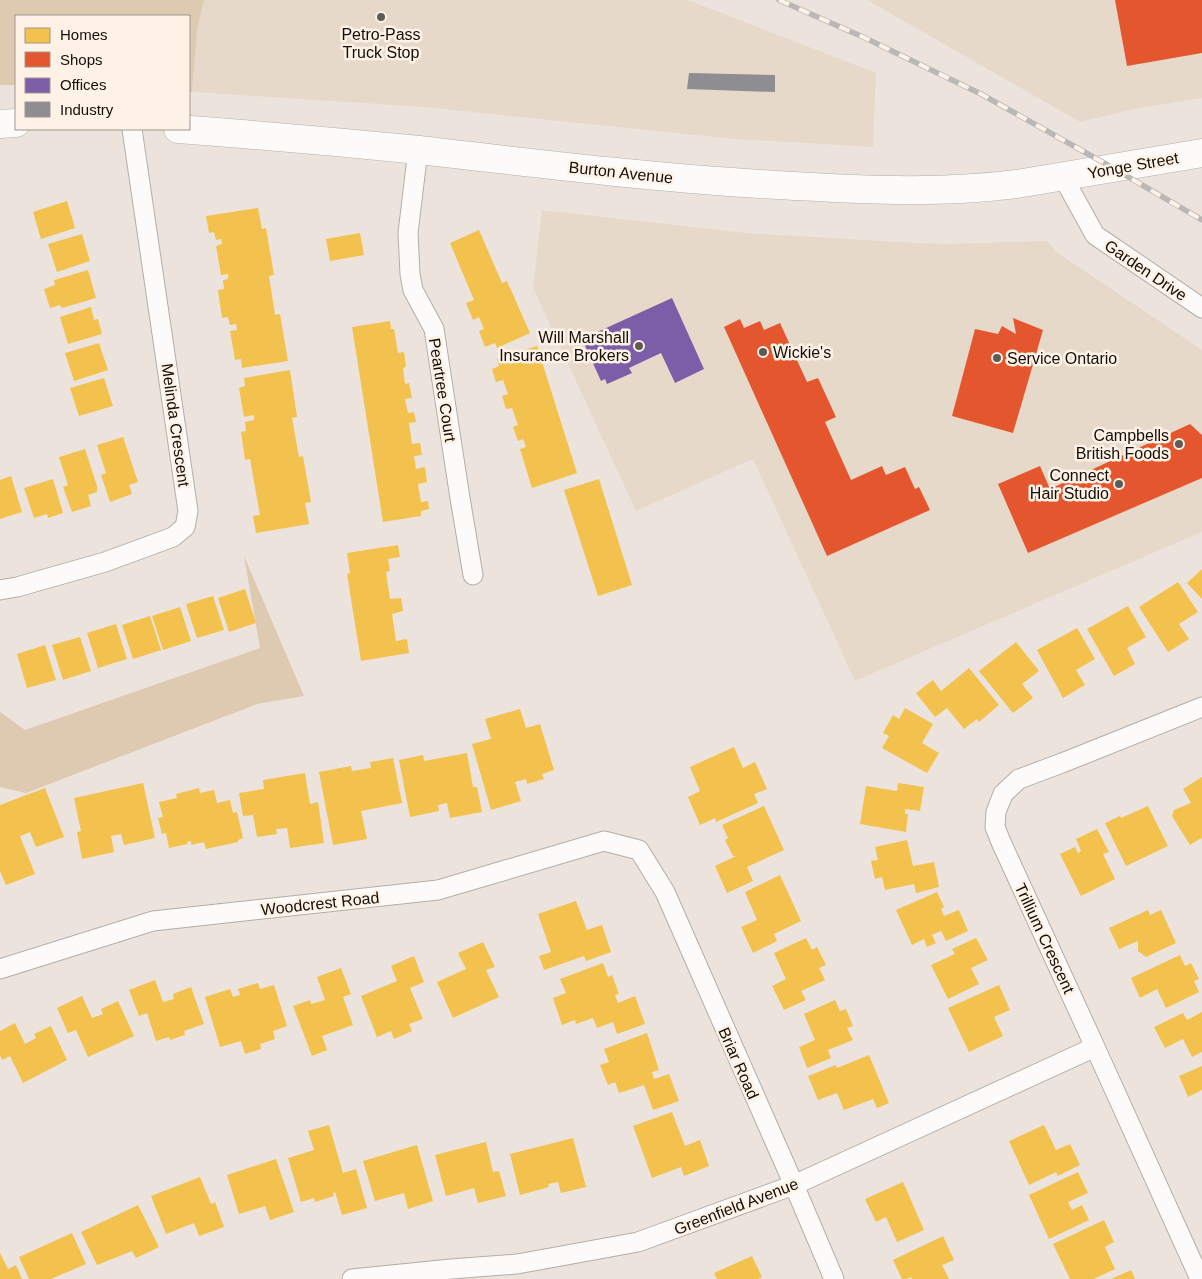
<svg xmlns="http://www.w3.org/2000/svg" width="1202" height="1279" font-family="Helvetica,sans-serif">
<rect width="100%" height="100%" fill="#ece4dc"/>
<path fill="#e7d9ca" d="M204,0H688L876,73L873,147L734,139L424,107L192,92L197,31Z
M867,0H1202V98L1138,108L1080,122Z
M542,210L746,233L917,243L944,244L1045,241L1049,243L1055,251L1202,350V532L855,681L753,459L636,511L533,288Z"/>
<path fill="#dec9b1" d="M0,0H204L197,31L192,92H189V16H16V85H0Z
M244,556L304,696L257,704L26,793L0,787V712L25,730L260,648Z"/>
<path fill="#f2c14e" d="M67,201L75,228L41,239L33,212Z
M258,208L262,229L266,228L274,275L269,276L275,315L280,314L288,361L242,368L241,359L235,360L230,331L237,330L236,324L230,325L228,317L222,318L218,290L224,289L223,280L228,279V274L221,275L216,246L222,244L221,239L216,240L214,232L209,233L206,216Z
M479,230L502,283L507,281L530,333L497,348L495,343L485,347L479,331L484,329L479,317L473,320L466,303L474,300L450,243Z
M360,233L364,255L330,261L326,239Z
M82,234L90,261L57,272L48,244Z
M88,270L96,298L62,308L60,305L50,308L44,289L55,285L54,280Z
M91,307L94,320L98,319L102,334L68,344L60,317Z
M390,321L391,329H394L398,353L404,352L406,367L403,368L405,384L409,383L412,398L405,399L408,413L414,412L416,422L409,423L412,444L420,443L422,455L414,456L416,469L425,467L427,482L418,484L421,502L428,501L429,509L421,511V516L383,522L352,327Z
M99,343L108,370L74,381L65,353Z
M537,346L577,473L532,488L520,449L526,447L523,439L518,441L513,427L518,425L512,408L506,409L502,396L508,394L503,380L496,382L492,369L499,366L497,359Z
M290,370L297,417L292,418L299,457L303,456L311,502L305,503L309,524L256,533L253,516L260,515L250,459L245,460L241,432L246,431L245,422L254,420V415L244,417L239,388L245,386L244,378Z
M104,378L113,406L79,416L70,388Z
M123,437L138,482L129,485L132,494L110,502L101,475L106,473L97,445Z
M85,449L97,486V492L88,495L91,506L72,512L63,487L68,485L59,457Z
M11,476L22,512L0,519V480Z
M53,479L63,513L48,518L47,514L34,518L24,488Z
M599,479L632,585L598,596L564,490Z
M398,545L400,557L388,559L390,571L386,572L390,599L401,598L403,611L392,614L396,641L407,639L409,653L361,661L347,574L350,573L347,553Z
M1202,569V599L1187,583Z
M1178,582L1198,612L1179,624L1189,639L1168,652L1139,607Z
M245,589L256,623L229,632L218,598Z
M213,596L224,630L197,638L186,604Z
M1128,606L1146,637L1127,648L1135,664L1114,676L1087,629Z
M180,607L191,641L163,650L152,616Z
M150,616L161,650L133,659L122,625Z
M116,624L127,659L98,668L87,633Z
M1077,628L1095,659L1076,670L1085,685L1063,698L1037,650Z
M80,637L91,671L63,680L52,645Z
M1016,642L1039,671L1022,684L1033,698L1013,713L979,671Z
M45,645L56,680L27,688L17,654Z
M969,668L999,705L979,722L977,719L964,729L947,708L935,717L916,693L933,680L941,691Z
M905,708L933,724L922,743L939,753L927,773L882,748L889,736L883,733L893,715L899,719Z
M520,709L526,728L540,724L554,770L542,774L544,779L527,784L526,779L515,782L521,801L491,810L472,744L491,739L485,719Z
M734,747L743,768L755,762L767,789L754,794L758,803L716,822L715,818L700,825L688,797L700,791L690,767Z
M467,753L473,787H477L482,812L450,818L447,803L438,805L439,811L410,817L399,760L423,755L424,761Z
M393,758L402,803L361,811L367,839L333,845L319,772L351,766L352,771L371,768L370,762Z
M305,773L310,804L318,802L324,843L290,848L287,828L276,829L277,834L257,837L253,815L243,816L239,793L264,789L263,780Z
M1202,777V840L1201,838L1190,845L1172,816L1174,810L1191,803L1183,789Z
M143,783L155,838L124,845L121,834L111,836L114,852L82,859L77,832L81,831L74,798Z
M898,783L924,787L920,811L905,809V814H908L906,832L860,824L866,786L897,791Z
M45,788L64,837L36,847L30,832L20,836L35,874L6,885L0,871V805Z
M199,788L200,793L214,790L217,803L230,800L233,813L237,812L243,838L238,840V842L206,849L204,842L191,845V841L187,842L188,844L169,848L166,833L162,834L158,818L163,817L159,802L177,798L176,794Z
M764,806L784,850L747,867L753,881L727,893L715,866L736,856H733L725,840L728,838L722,825Z
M1148,806L1168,846L1126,866L1105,823L1120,816L1121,818Z
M1097,829L1109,852L1103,854L1115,879L1081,896L1060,854L1075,847L1078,853L1081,851L1076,839Z
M907,840L913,866L934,862L939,887L916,893L914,884L885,890L882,877L875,879L871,861L878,860L875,847Z
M780,875L801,921L774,934L777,941L753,953L741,927L757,920L745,892Z
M937,892L944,907L941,909L944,916L959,910L968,931L946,941L941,931L932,935L936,943L927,947L924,939L912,945L896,910Z
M576,901L587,930L602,925L611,952L586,961L584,956L544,970L539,956L551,952L538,914Z
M1148,910L1150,915L1161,910L1176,943L1146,957L1138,951V941L1119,949L1109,928Z
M806,938L812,950L817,947L826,965L819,968L825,980L801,991L806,1000L784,1010L772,986L786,979L774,953Z
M976,938L988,960L971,968L979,984L948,999L931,965L955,954L952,949Z
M483,942L495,967L486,970L499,997L453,1018L437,982L466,969L458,953Z
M1180,955L1185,966L1191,963L1199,979L1194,981L1199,992L1166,1008L1157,989L1140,998L1131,978Z
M414,956L424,982L410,988L423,1019L409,1024L412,1031L394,1039L391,1031L377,1037L361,996L397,981L391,966Z
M603,963L608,977L612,975L619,994L615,995L618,1003L635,996L645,1024L617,1034L613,1022L597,1028L593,1018L576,1024L575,1020L562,1025L553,998L566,993L560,979Z
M341,968L351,994L343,997L353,1025L322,1036L327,1050L312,1056L293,1006L310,1000L311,1004L325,1000L317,977Z
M155,980L163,1002L174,999L173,994L191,987L204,1024L184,1031L185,1035L170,1040L169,1037L156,1041L147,1013L139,1016L129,990Z
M258,983L260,989L274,985L287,1026L273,1031L275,1039L260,1044L261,1049L245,1054L241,1041L220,1047L205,997L230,989L233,997L240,995L238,989Z
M999,985L1010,1010L994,1017L1003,1036L969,1052L948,1008Z
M82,996L92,1018L103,1014L101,1009L118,1001L134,1036L88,1057L76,1030L68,1033L57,1008Z
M835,1000L840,1011L846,1009L853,1026L847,1028L853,1040L828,1050L831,1058L807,1068L799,1047L815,1040L804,1014Z
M1202,1012V1052L1192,1057L1183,1039L1165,1048L1154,1027L1183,1013L1187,1020Z
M15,1023L25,1044L36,1038L34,1034L51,1026L67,1060L23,1083L10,1056L2,1060L0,1055V1031Z
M647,1033L659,1070L652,1072L654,1079L669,1074L679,1101L653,1110L644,1085L619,1093L615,1082L608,1085L600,1065L609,1062L604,1049Z
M869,1055L889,1103L877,1108L873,1099L844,1110L837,1093L818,1100L808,1076L836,1065L837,1068Z
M1202,1066V1090L1188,1097L1179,1076Z
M672,1112L685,1146L700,1140L709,1166L684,1176L681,1167L652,1178L633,1126Z
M329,1125L343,1173L356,1169L367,1208L342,1215L335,1192L333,1193L334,1196L315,1202L314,1198L301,1202L288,1158L314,1150L308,1131Z
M1044,1125L1056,1150L1070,1144L1080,1165L1058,1176L1056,1172L1029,1185L1009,1141Z
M573,1138L586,1187L561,1193L558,1182L548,1184L549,1187L520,1195L510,1154Z
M486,1142L493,1172L499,1171L506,1196L478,1203L474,1188L446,1196L435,1155Z
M417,1145L433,1201L408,1209L404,1193L375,1201L363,1161Z
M276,1159L294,1212L270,1220L265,1206L239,1214L227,1175Z
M1078,1172L1088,1193L1068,1202L1072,1210L1082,1205L1089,1220L1049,1239L1029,1195Z
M200,1177L211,1204L215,1202L224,1227L199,1236L194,1223L166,1234L151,1196Z
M903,1182L924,1230L897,1242L886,1217L876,1222L865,1199Z
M138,1205L159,1247L136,1258L132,1251L97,1265L81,1232Z
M1104,1220L1114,1242L1105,1247L1115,1269L1094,1279H1070L1053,1244Z
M72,1233L86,1264L51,1279H29L19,1257Z
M943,1236L954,1260L942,1265L949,1279H912L911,1277L907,1279H902L893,1260Z
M0,1253L8,1269L16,1265L22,1279H0Z
M752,1256L762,1277L758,1279H717L714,1273Z
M1131,1270L1135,1279H1111Z"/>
<path fill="#e4572e" d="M1115,0H1202V53L1127,66Z
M1013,318L1043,330L1013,433L952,416L975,329L998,334L1002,326L1016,334Z
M740,319L744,328L760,321L764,330L780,323L807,382L818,378L836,417L825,422L851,480L882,466L886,475L905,467L915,489L919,487L930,510L827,556L724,327Z
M1190,424L1202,435V478L1028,553L998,484L1040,466L1050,489Z"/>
<path fill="#7b5ea7" d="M672,298L704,369L675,383L661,353L629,368L632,373L607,384L605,379L601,381L582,339Z"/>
<path fill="#8d8d92" d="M689,73L775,75V92L687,89Z"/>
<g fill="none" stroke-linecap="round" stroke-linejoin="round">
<defs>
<path id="minor" d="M418,150L408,233L410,274L413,290L434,329L460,498L473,575
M1063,177L1095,235L1202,308
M0,590L17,587L105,562L173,537L185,527L188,511L132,129
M0,969L153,921L438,890L604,841L639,850L665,892L794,1185L834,1279
M352,1279L451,1269L517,1264L638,1242L794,1185L1095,1047
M1200,1279L1095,1047L1001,842L995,827L996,812L1003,794L1019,779L1062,763L1202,707"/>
<path id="secondary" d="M0,124L16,123
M178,129C259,135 339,142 419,150C532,163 646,177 760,184C846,189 931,195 1017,184L1202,153"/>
</defs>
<use href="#minor" stroke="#b3ada7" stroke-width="21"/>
<use href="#secondary" stroke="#b3ada7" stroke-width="29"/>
<use href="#minor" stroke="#fcfbfa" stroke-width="19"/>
<use href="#secondary" stroke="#fcfbfa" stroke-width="28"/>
<defs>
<path id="rail" d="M779,0L863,37L981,94L1113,168L1202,220"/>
</defs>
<use href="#rail" stroke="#b9b8b6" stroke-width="5.5"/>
<use href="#rail" stroke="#fef2e6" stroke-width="4" stroke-dasharray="11" stroke-linecap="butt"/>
</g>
<g fill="#5f5a53" stroke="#fef2e6" stroke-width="2">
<circle cx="381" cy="17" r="5"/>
<circle cx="639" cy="346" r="5"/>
<circle cx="763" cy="352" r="5"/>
<circle cx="997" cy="358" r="5"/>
<circle cx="1179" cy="444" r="5"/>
<circle cx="1119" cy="484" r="5"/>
</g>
<g text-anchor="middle" stroke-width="5" stroke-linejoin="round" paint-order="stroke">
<g font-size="16" fill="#130f09" stroke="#fef2e6" text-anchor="end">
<text x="381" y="40" text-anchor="middle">Petro-Pass<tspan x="381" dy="18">Truck Stop</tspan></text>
<text x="629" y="343">Will Marshall<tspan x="629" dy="18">Insurance Brokers</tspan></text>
<text x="773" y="358" text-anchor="start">Wickie's</text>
<text x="1007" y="364" text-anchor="start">Service Ontario</text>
<text x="1169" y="441">Campbells<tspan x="1169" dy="18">British Foods</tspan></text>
<text x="1109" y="481">Connect<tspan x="1109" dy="18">Hair Studio</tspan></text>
</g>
<g font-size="16" fill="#130f09" stroke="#fef2e6">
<text transform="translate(1133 165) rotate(-10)" y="6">Yonge Street</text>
<text transform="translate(621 172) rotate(6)" y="6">Burton Avenue</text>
<text transform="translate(1146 270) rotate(34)" y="6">Garden Drive</text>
<text transform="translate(443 390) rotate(81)" y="6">Peartree Court</text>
<text transform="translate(176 425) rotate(82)" y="6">Melinda Crescent</text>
<text transform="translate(320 903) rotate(-6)" y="6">Woodcrest Road</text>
<text transform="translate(1045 938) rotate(65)" y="6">Trillium Crescent</text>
<text transform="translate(739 1063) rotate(66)" y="6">Briar Road</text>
<text transform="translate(736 1206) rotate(-21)" y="6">Greenfield Avenue</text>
</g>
</g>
<rect x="15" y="15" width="175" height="115" fill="#fef2e6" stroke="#a0978e"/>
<rect x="25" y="28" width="25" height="15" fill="#f2c14e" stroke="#a0978e"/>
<text x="60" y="40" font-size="15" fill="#130f09">Homes</text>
<rect x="25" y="52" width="25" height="15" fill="#e4572e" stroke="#a0978e"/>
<text x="60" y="65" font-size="15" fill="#130f09">Shops</text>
<rect x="25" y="78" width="25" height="15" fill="#7b5ea7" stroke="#a0978e"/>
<text x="60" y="90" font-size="15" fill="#130f09">Offices</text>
<rect x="25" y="102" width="25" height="15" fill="#8d8d92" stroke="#a0978e"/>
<text x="60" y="115" font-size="15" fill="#130f09">Industry</text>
</svg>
